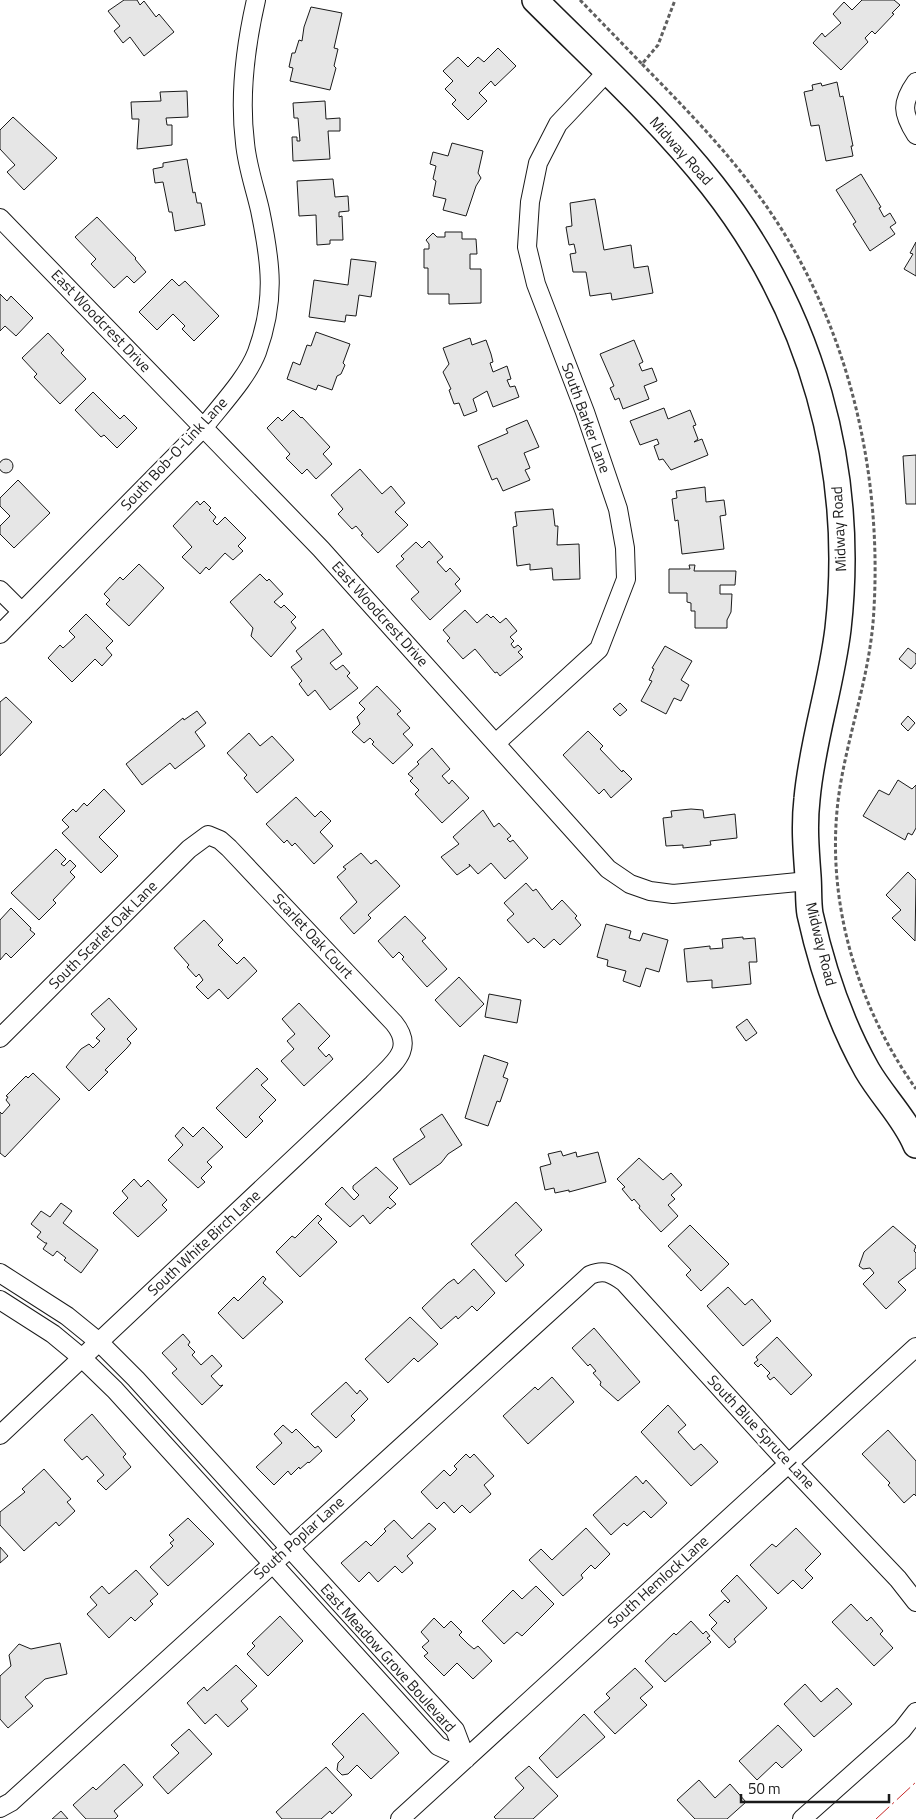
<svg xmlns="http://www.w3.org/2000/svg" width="916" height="1819" font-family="'Titillium Web',sans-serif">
<rect width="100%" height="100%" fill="#fff"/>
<path fill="#e6e6e6" stroke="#1a1a1a" d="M124,0H137L140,5L144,1L156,17L159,14L174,32L144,56L130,37L123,43L114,31L120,26L108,11Z
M862,0H894L900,5L892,13L894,14L875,34L872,31L865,38L868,42L841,70L813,43L822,33L825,37L841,23L833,14L844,2L852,10Z
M311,7L342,13L334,48L338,49L334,66L336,68L330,90L290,81L293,68L289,67L292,53H295L299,40L302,41L304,27Z
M498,48L516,66L495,86L491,81L479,93L487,101L468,120L452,104L456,100L445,89L453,81L443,71L458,57L468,67L478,57L484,62Z
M837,82L840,97L843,96L853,146H851L853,156L826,161L819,125L811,126L804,92L813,90L812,85L821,83L822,86Z
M187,91L188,117L166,118L167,125H172V145L137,149L139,119H132L131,102L161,101L160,92Z
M325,101L326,119L340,118V131H328L330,159L293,161L292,137H297V141H300L298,118H294L293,103Z
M13,117L57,158L24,190L7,172L15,165L0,149V130Z
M452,143L483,151L478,173L481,178L476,186L466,216L443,210L446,199L433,196L436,181L433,179L436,166L430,164L433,152L448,156Z
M187,159L193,193L195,192L197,203H201L205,225L175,231L172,212H169L163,182L155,183L153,169L163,167V163Z
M861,174L881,207L879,208L884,217L890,213L896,223L890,227L895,234L870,251L853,224L856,222L836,190Z
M333,179L335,197L348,196L349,211L339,212V217L342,216L343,240H330V244L317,245L316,215L299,216L297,181Z
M595,199L604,250L631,245L634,268L648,266L653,293L612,300L611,293L590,296L586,272H573L570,254L576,253L574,244L569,245L566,227L572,226L570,203Z
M97,217L136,258L135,259L146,272L134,283L127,276L114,288L91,264L96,259L75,237Z
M445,232H462V239H476L477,254H470V269H481V303L449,304V294H428V268H424V249H429V244L426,240L433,233L437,237H445Z
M916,242V276L904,269L913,254L910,253Z
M351,259L376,262L371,297L359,295L356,316L346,315L345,322L309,317L314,280L348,285Z
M172,279L179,286L185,281L219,316L194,341L182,329L185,326L173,314L157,330L139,312Z
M0,294L7,301L11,296L33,318L16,336L5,326L0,331Z
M316,332L350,344L343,363L345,365L341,374L337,376L332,390L318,385L316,390L287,379L293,362L300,365L307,345L311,346Z
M48,333L64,350L61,353L86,379L60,404L34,377L37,374L22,358Z
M470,338L472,345L486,340L491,354L493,362L490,363L493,372L507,366L511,379L507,380L510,387L515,386L519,397L493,407L487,391L473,399L477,411L464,416L459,403L454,404L449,390L451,389L443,372L449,364L443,348Z
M634,340L643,362L639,364L642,371L652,368L657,381L644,386L649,399L623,409L619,398L615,400L610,388L614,386L600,354Z
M93,392L120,419L124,415L137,428L117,448L104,435L101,437L75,410Z
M664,408L668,419L690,410L696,425L693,426L698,439L694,442L702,439L708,455L671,470L663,459L659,460L654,446L659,444L657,439L640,445L630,421Z
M293,410L301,418L302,417L330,447L323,454L332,464L316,479L307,469L302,474L286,458L290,454L267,428L278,417L282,421Z
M527,420L539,447L524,453L530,468L525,470L530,480L503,491L497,478L492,480L478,446L508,433L506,429Z
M916,455V504H906L903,456Z
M-1 466a7 7 0 1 1 14 0a7 7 0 1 1-14 0Z
M360,469L382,494L391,486L405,503L395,512L408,525L378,553L361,535L363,534L356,526L352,529L338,514L343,509L331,495Z
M18,480L50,513L14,548L0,534V526L10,516L0,506V498Z
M705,487L706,502L724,500L726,515L720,516L724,549L682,554L678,520L675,521L672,499L677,498L676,491Z
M197,501L200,505L204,501L211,508L209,510L216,517L213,521L217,525L225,517L246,538L238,546L243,551L233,560L225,553L209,570L206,567L200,574L182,557L192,547L173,526Z
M553,509L555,526H558L557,545L579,544L580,579L553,580L552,568L530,570V564L517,566L513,527L517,526L515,512Z
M429,541L443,557L437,562L446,572L450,568L460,579L455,584L461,591L430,620L411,599L419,592L396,566L404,559L401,556L416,542L422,548Z
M139,564L164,588L129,626L106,604L110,600L104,594L120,577L123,580Z
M689,565H695L694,571H736L735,585H720V594H732L731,612L727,620V628H695V611H691V603L687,602V593H669V569H690Z
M260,574L267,581L269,579L283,594L274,602L281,608L284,605L296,617L291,622L296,628L271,657L251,636L253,628L230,602Z
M465,610L477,623L487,614L491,618L493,616L500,623L506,618L517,631L510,637L514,641L511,644L514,648L518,645L522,649L518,652L523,657L500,676L497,672L495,673L475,649L463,659L447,641L450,638L443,630Z
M86,614L113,641L106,648L112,655L102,666L95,659L72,682L48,658L60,645L63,648L75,637L69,631Z
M323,629L342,654L330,663L336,670L343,665L350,673L347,676L358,688L330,710L315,690L308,696L299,684L302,681L291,667L302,659L296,651Z
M665,646L692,661L681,680L689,685L681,701L674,698L666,714L641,701L652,681L649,680L654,669L652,668Z
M908,648L916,654V663L911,669L899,659Z
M377,686L401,711L397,714L410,728L403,734L413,745L393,764L372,744L374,742L370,738L364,743L352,732L360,724L357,717L365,709L359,703Z
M6,697L32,722L0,756V702Z
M620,703L627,710L620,716L613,709Z
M197,711L206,723L195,732L205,746L175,769L170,763L142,785L126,764L183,718L184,720Z
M908,716L915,723L908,731L901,724Z
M588,731L603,746L600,749L622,772L623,770L632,779L611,798L604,789L599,794L563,755Z
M249,733L260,746L272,736L294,760L257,793L244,778L247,775L227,753Z
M432,748L450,769L442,776L449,784L452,780L469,798L442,823L415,794L419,790L410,781L413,778L408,774L419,764L417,762Z
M898,780L912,789L916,785V828L912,835L908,833L905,840L863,816L879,790L889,795Z
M104,789L125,811L99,837L118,856L101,873L62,833L69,827L62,820L73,809L76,812L84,803L87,806Z
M296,797L315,817L321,811L331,821L320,832L333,846L314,864L295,843L292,846L287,840L284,843L266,824Z
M691,809L703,810L704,818L735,814L737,838L710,841L711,845L683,848V845L666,846L663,818L672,817L671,811Z
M483,810L494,827L499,823L511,836L507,839L510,842L513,840L528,858L505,879L491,863L478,874L469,864L470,866L457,875L441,857L459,844L453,837Z
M56,849L66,859L61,864L64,866L70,860L76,866L70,872L75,877L53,900L56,903L39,920L11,893Z
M361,853L371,864L376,860L400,886L368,915L371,918L354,934L340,918L357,902L337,877L346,869L343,867Z
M908,872L916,880L915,941L892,918L901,910L886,895Z
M526,883L533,891L536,889L552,910L562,900L577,916L575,918L581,925L560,945L554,939L544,948L534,938L528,943L507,920L514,914L504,903Z
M11,908L31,928L30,930L35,934L11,958L6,953L0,960V920Z
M405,916L426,938L422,941L447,969L427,987L402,959L404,957L399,952L393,958L378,941Z
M204,920L223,940L218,945L237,964L244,957L257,971L228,999L219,989L208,999L196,987L203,980L199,974L196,977L187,967L189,965L174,948Z
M606,924L631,931L629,938L640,941L643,933L668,940L659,972L646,968L640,987L623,981L626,971L607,966L608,960L597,957Z
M743,937V939L755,938L757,962H749L751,984L712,988V980L687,982L684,949L710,946V949L723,948L722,939Z
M459,977L484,1004L460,1027L435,1000Z
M489,994L521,1000L517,1023L485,1017Z
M109,998L137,1029L127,1039L131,1043L127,1048L105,1070L108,1072L89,1091L66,1067L81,1049L89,1044L93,1048L100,1041L96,1038L105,1029L91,1014Z
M299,1003L330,1036L318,1048L326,1057L329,1054L333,1059L304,1086L281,1061L294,1049L287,1041L295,1034L282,1019Z
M747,1019L757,1033L746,1041L736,1027Z
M484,1055L508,1063L503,1077L508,1079L500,1102L497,1101L488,1126L465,1118Z
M257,1068L268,1079L261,1085L276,1100L259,1117L263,1121L246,1138L216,1108Z
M33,1073L60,1099L5,1157L0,1153V1112L2,1114L10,1105L6,1100L8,1097L6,1096L26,1076L28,1078Z
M442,1114L462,1145L448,1154L441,1163L410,1185L393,1159L425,1137L420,1129Z
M183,1127L193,1137L203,1127L223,1147L207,1162L212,1167L201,1178L205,1182L198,1188L168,1160L183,1145L175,1136Z
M561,1151L563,1156L576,1152L577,1157L598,1152L606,1182L569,1192V1190L555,1193L554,1188L545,1190L540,1167L551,1164L548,1154Z
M639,1158L663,1180L671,1173L682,1185L671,1195L675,1199L668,1205L678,1216L661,1232L639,1208L640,1206L634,1199L632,1201L622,1189L625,1187L617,1179Z
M376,1167L398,1188L389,1197L396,1204L390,1209L388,1207L370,1224L363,1215L350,1227L325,1204L342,1187L354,1200L359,1195L353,1189V1186Z
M134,1179L141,1187L148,1180L167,1200L162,1205L167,1210L138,1237L113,1213L128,1198L122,1191Z
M516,1202L542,1230L515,1255L524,1265L506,1282L471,1244Z
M61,1203L72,1211L63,1223L98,1250L81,1273L64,1260L66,1258L57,1251L53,1256L43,1249L47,1243H45L37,1237L41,1232L31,1224L41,1211L50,1217Z
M318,1215L322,1219L318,1223L337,1242L300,1277L276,1252L292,1236L295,1238Z
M690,1225L729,1264L701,1291L686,1275L691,1270L668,1246Z
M893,1226L916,1246L914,1251L916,1253V1268L898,1282L906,1290L886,1309L863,1284L874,1273L870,1268L863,1269L859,1266L864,1252Z
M474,1269L495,1293L477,1311L472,1306L458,1319L456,1316L441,1329L422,1308L448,1283L454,1279L458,1284Z
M263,1276L266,1279L263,1283L283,1302L243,1339L218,1313L234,1297L238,1301Z
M728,1287L745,1305L752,1299L771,1321L743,1346L707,1306Z
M410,1317L438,1344L418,1362L414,1358L388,1383L365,1359Z
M594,1328L640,1382L618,1401L600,1385L601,1382L593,1373L596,1371L590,1364L588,1366L572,1348Z
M183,1334L190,1342L188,1345L195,1352L192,1355L201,1365L212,1355L222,1366L211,1376L220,1386L223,1385L202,1405L172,1373L177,1369L162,1353Z
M777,1337L812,1375L791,1395L774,1377L770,1380L767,1376L770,1373L761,1364L758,1367L754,1363L758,1360L756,1357Z
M552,1377L574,1402L528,1444L503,1416L535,1387L538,1390Z
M346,1382L357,1394L360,1390L368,1399L351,1416L355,1420L336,1438L311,1414Z
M668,1405L686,1425L678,1432L694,1450L701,1444L718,1462L691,1486L641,1432Z
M92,1414L126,1454L123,1457L131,1467L106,1490L97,1481L104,1475L87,1456L82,1460L64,1440Z
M283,1425L292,1433L296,1429L315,1448L318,1446L322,1451L309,1463L308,1462L300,1469L299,1467L291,1475L288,1471L274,1485L256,1467L282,1443L274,1434Z
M888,1430L916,1461V1496L914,1494L904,1503L888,1485L890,1483L862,1454Z
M466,1454L470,1458L474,1454L494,1476L484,1485L491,1494L470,1513L462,1505L454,1513L444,1502L437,1509L421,1492L444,1470L450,1476L457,1469L454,1466Z
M44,1469L71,1499L67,1502L75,1511L59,1526L56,1522L24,1551L0,1525V1512L25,1492L22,1489Z
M636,1476L643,1484L646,1480L667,1503L651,1518L644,1511L627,1526L624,1523L611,1535L593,1515Z
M188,1518L214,1544L168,1586L150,1567L173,1546L170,1543L174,1540L169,1535Z
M394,1520L412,1539L429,1523L436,1529L407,1556L413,1563L402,1573L395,1566L378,1582L369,1572L359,1582L341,1563L366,1541L371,1546L386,1531L384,1529Z
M586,1528L610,1554L595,1569L591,1565L581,1575L583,1578L563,1596L529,1560L541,1549L552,1560Z
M796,1528L821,1554L805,1570L813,1578L802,1589L793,1580L778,1594L750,1565L772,1544L776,1547Z
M0,1547L8,1556L0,1563Z
M136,1570L158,1594L150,1601L153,1604L135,1621L131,1617L109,1638L87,1614L97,1605L90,1597L102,1586L109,1594Z
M737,1575L767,1608L734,1639L736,1642L729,1648L711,1629L717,1623L709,1615L725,1600L728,1603L730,1601L721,1591Z
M536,1586L554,1604L522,1636L517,1632L504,1644L482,1621L513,1590L522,1599Z
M851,1604L867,1621L871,1617L883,1631L880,1634L893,1648L874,1666L832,1622Z
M280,1616L303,1641L268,1676L247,1654L255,1646L252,1643Z
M434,1618L444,1628L451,1621L462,1632L459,1635L468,1644L474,1649L478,1646L492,1661L473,1679L457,1663L444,1676L424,1656L428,1653L422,1647L429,1641L421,1632Z
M691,1621L703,1634L706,1631L710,1636L707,1638L711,1642L665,1682L645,1661L674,1633L676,1635Z
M60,1643L67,1674L45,1679L25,1697L33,1706L8,1728L0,1719V1676L11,1666L9,1655L19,1644L31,1649Z
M236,1665L257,1686L241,1701L248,1709L228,1727L216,1714L205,1724L187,1703L204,1687L207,1691Z
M635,1668L653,1687L640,1698L647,1705L615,1734L594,1712L610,1698L606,1694Z
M805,1684L821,1702L837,1688L852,1704L814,1737L784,1704Z
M363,1713L399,1753L371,1779L357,1765L348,1774L342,1775L337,1770L338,1763L344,1757L332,1744Z
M584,1714L605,1737L557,1778L539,1758Z
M778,1725L802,1750L782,1768L776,1762L757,1780L739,1761Z
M189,1729L212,1754L168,1794L153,1777L179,1753L171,1745Z
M124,1764L143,1785L114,1811L118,1816L115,1819H86L73,1805L93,1787L96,1790Z
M529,1766L558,1796L533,1819H496L494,1817L524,1788L515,1778Z
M326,1767L352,1795L332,1814L330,1811L321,1819H282L276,1812Z
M699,1780L715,1798L730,1784L746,1802L727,1819H695L677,1800Z
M61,1811L68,1819H52Z"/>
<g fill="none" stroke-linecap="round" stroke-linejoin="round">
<defs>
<path id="street" d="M916,82C901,103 902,113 916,135
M0,218L321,549L608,869L630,884L650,891L673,894L808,881
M0,590L22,612
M0,634L204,427C221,405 247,378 257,352C276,300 271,263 260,210C255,188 247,166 245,143C239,95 245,48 256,0
M496,743L599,649L626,579L625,548L618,509L585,412L536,284L527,247L530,202L538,163L558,124L607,72
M0,1038L189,849L208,835L220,840L229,848L394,1023C416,1050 392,1064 373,1084L0,1435
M0,1273L67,1316L99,1342L136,1379L455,1730L466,1759
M0,1300L53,1334L82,1358L115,1390L438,1746L466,1759
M0,1808L11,1802L590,1275C604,1269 611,1273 624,1282L788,1463L898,1579L916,1602
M400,1819L916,1347
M802,1819L902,1730L916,1712"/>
<path id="secondary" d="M535,0C595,60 659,118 712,185C812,312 856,470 838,629C831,687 812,742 807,799C804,825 806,850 808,876C809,889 808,902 810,914C822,968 840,1022 867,1070C882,1096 905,1118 916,1145"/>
</defs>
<use href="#street" stroke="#1a1a1a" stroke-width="20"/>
<use href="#secondary" stroke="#1a1a1a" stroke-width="28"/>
<path stroke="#5f5f5f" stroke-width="3" stroke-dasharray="4 2.5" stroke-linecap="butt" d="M580,0L642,64L658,45L675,0
M642,64C689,112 736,160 773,216C852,334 884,483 873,623C868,679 849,732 840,787C823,893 855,1003 916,1089"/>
<use href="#street" stroke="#fff" stroke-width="18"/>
<use href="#secondary" stroke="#fff" stroke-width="25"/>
<path stroke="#c62828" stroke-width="1" stroke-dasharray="18 4 2.5 4" stroke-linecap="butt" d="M876,1819L916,1782"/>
</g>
<g text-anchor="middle" stroke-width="4" stroke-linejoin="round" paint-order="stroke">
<g font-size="15" fill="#1a1a1a" stroke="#fff">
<text transform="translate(681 151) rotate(48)" y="5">Midway Road</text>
<text transform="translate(101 321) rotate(46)" y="5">East Woodcrest Drive</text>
<text transform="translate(586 418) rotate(70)" y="5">South Barker Lane</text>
<text transform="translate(174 454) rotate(-47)" y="5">South Bob-O-Link Lane</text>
<text transform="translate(839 529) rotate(-93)" y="5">Midway Road</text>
<text transform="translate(380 614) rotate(48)" y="5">East Woodcrest Drive</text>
<text transform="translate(103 935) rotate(-45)" y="5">South Scarlet Oak Lane</text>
<text transform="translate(313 936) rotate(47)" y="5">Scarlet Oak Court</text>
<text transform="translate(821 944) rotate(76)" y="5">Midway Road</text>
<text transform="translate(204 1243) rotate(-43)" y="5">South White Birch Lane</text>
<text transform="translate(761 1432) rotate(47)" y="5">South Blue Spruce Lane</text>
<text transform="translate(299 1538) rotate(-42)" y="5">South Poplar Lane</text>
<text transform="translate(658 1582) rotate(-42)" y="5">South Hemlock Lane</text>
<text transform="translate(388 1658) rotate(48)" y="5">East Meadow Grove Boulevard</text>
</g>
</g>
<path d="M741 1794v8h148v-8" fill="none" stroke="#1a1a1a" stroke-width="2.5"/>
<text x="748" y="1794" font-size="15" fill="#1a1a1a" stroke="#ffffff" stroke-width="4" paint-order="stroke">50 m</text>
</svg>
